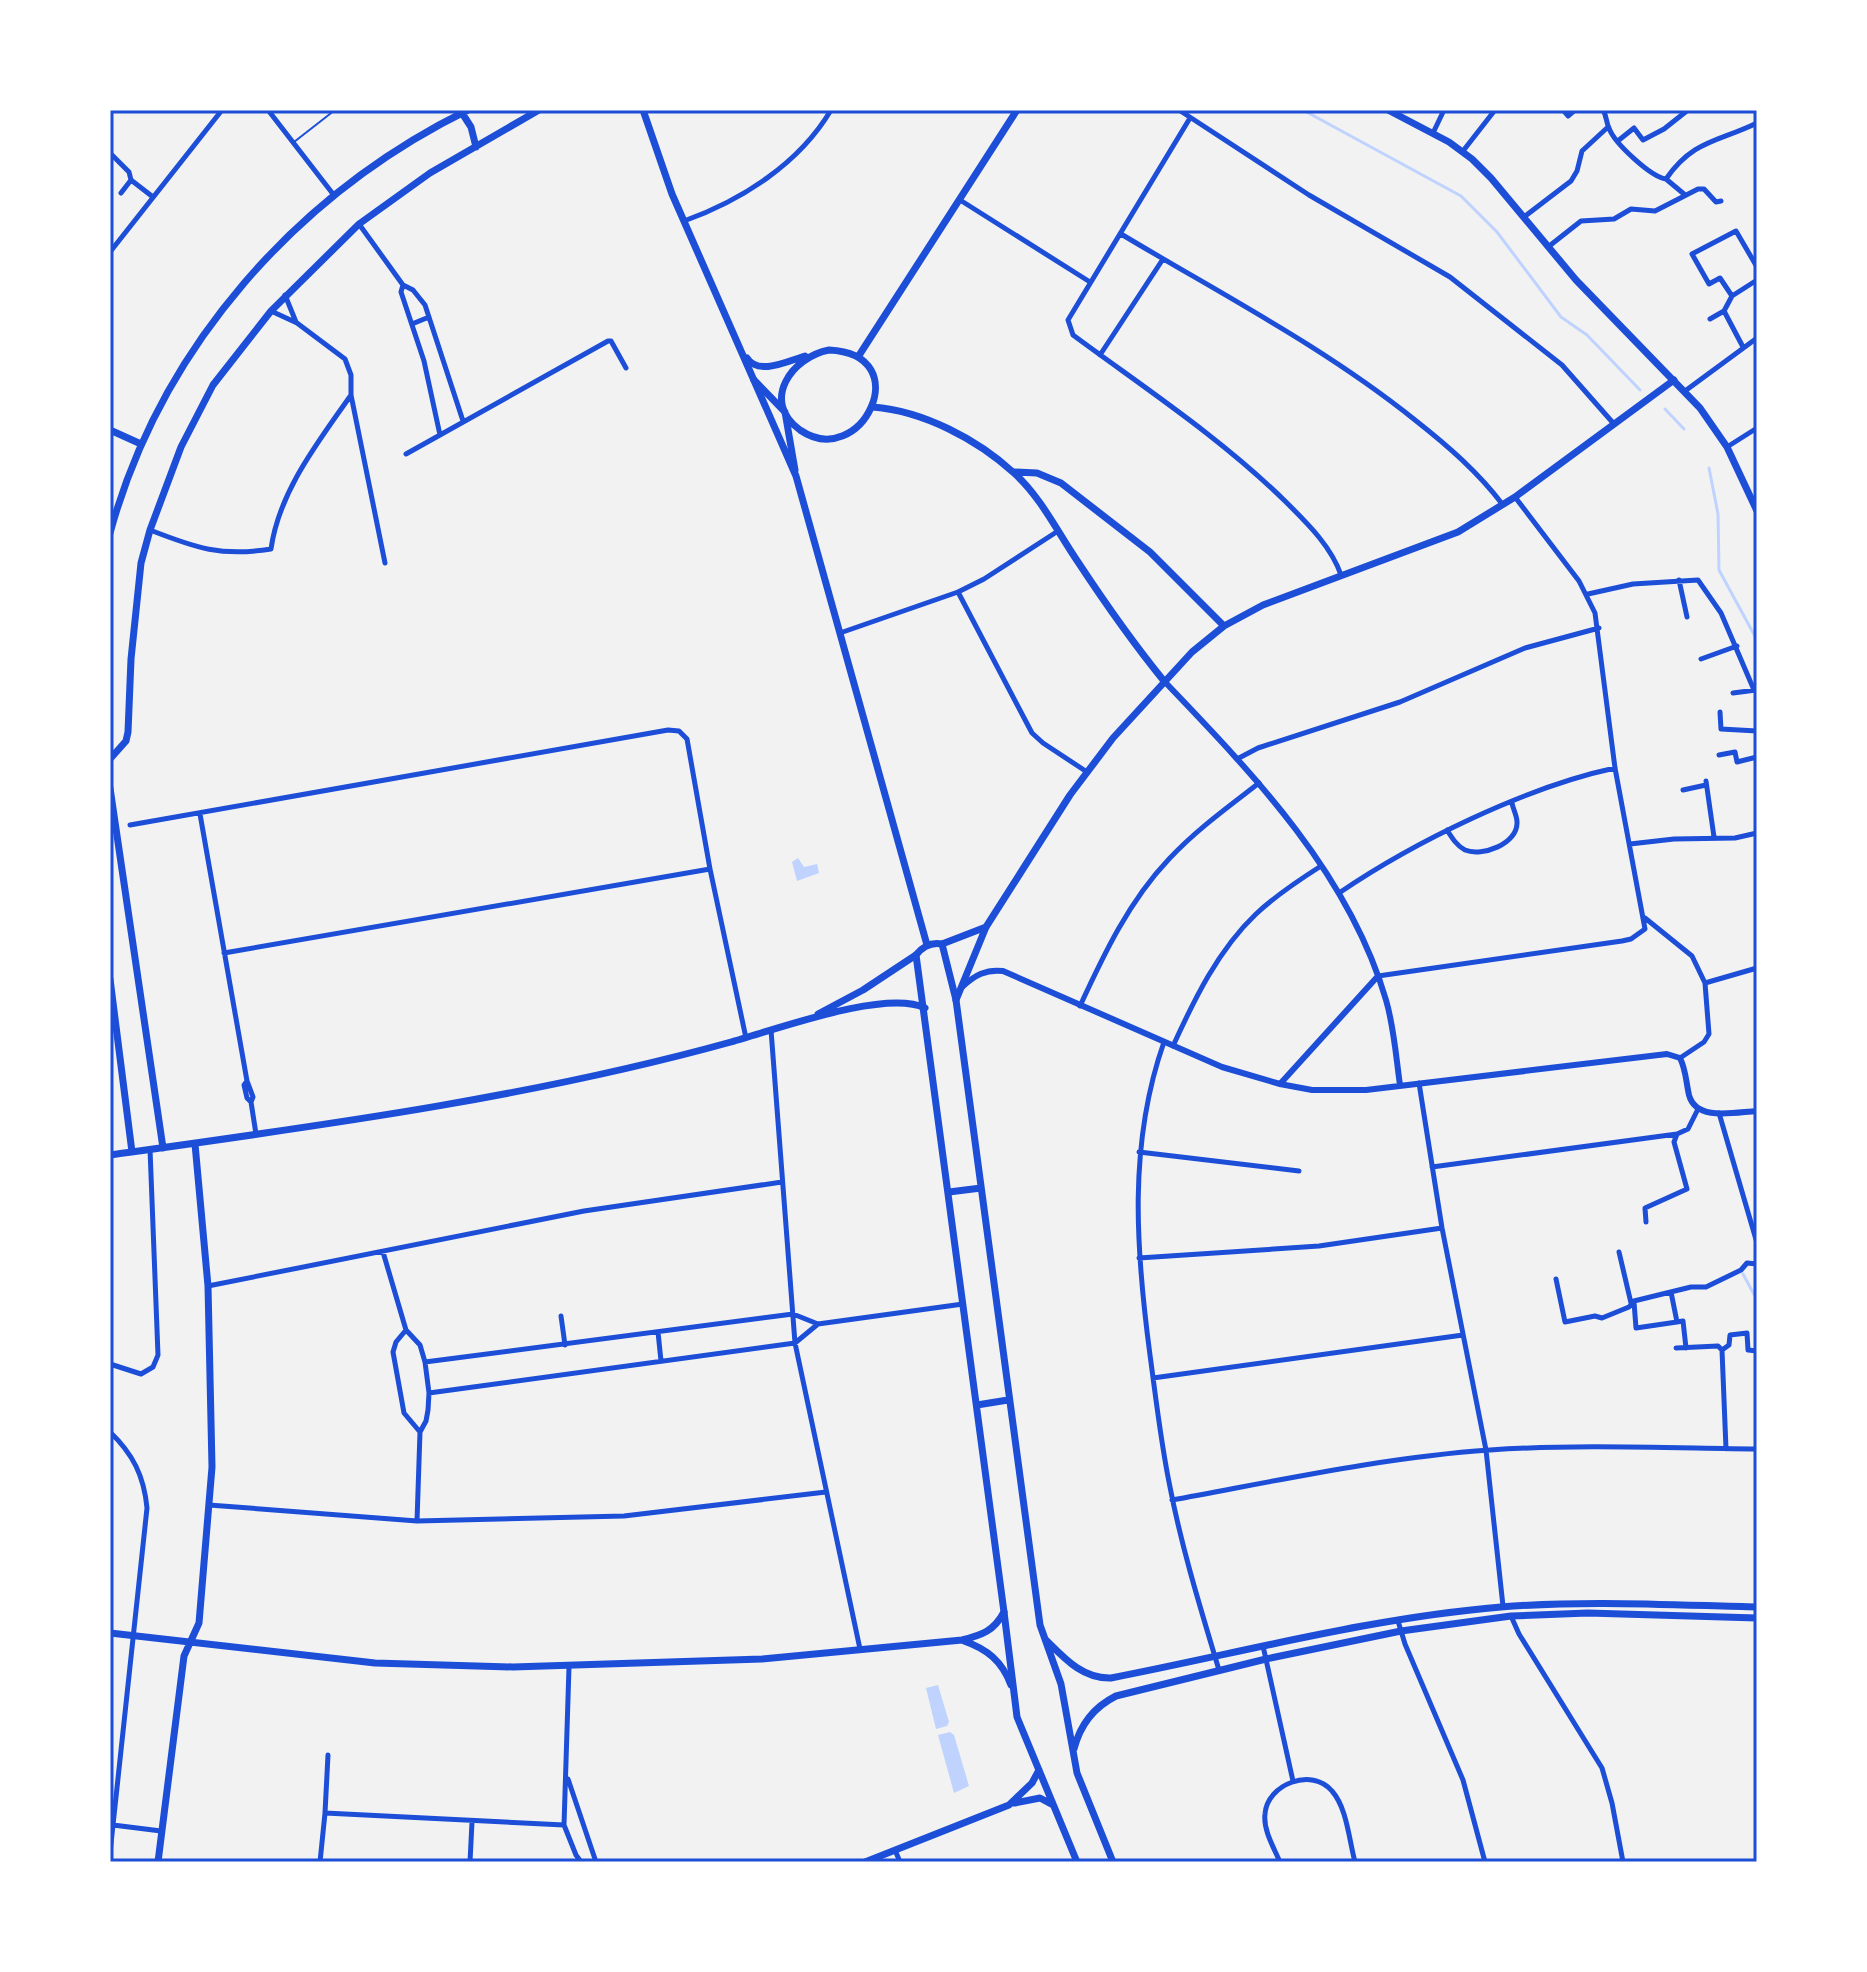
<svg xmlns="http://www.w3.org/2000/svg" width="1867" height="1972" font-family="'IBM Plex Sans',sans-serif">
<rect width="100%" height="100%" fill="#f2f2f2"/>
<path fill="#bfd3fe" d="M798,858L804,867L817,864L819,873L797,881L792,862Z
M938,1685L949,1722L947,1726L936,1729L926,1688Z
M950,1732L954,1735L969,1786L954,1793L938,1735Z"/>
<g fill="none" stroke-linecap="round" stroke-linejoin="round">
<path stroke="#bfd3fe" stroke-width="3" d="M1303,110L1461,196L1497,232L1561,317L1587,335L1640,390
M1665,409L1684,429
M1709,468L1718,514L1719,570L1757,640
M1743,1274L1757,1300"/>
<path stroke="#1d4ed8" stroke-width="2" d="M294,142L335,110"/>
<path stroke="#1d4ed8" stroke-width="5" d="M268,110L333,194
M1179,110L1309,195L1450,277L1562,365L1614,424
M1563,110L1568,116L1575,110
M1603,110C1607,117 1606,122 1609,128C1614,143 1651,177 1666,179
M1190,118L1068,320L1073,335C1146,389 1221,438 1286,502C1307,523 1331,546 1341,575
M1433,133L1444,110
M1619,140L1634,128L1643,140L1664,129L1688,110
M1463,151L1495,110
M110,153L129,172L131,180L153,197
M121,193L131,180
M1684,194L1666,179C1693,140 1718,142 1757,123
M960,200L1090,282
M1524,217L1571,181L1577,171L1582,151L1608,127
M684,221C742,200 799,164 831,110
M359,224L403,285L413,290L425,305L463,421
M1121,234C1221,294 1324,347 1415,420C1448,446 1478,472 1503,505
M1548,247L1581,221L1614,219L1631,209L1655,211L1698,189H1704L1716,202L1721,201
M110,252L222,110
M403,285L401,292L424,361L440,435
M285,295L296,322
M1732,296L1720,278L1709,284L1692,254L1736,231L1757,267
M271,311L297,323L345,359L351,375V395L385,563
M1724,311L1743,347
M1710,319L1724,311L1732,296L1757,280
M412,324L429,317
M1100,355L1163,259
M1685,391L1757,338
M1727,447L1757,428
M406,454L608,341H611L626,368
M150,530C196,548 221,557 271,549C279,491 319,441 351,395
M1679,580L1687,617
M958,592L1032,733L1043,743L1087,772
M1588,594L1633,584L1698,580L1721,613L1754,690
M840,633L958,592L984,579L1058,531
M1701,659L1737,646
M1733,693L1756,690
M1720,712L1721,729L1757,731
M1719,755L1735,752L1737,762L1757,757
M1239,758L1258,748L1400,702L1525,648L1599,628
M1706,781L1714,837
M1683,790L1706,785
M200,814L247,1081L253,1097L251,1102L256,1134
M130,825L668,730L679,731L687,739L710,869L746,1038
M1447,830C1452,838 1457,846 1465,850C1482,857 1518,844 1517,822C1517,816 1513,809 1512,803
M1630,844L1674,839L1735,838L1757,833
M1339,893C1414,842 1526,787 1615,768
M1645,918L1692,956L1705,983L1709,1034L1704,1042L1680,1058
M224,953L710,869
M1378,976L1622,941L1631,939L1645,929L1615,768L1595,613L1579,581L1515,497
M1705,983L1757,968
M1080,1006C1104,954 1129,901 1169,859C1196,830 1228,807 1259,783
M771,1030L795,1343L860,1649
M1164,1042C1128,1144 1136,1250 1150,1355C1156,1399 1161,1444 1170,1487C1182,1549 1201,1610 1219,1670
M1173,1046C1194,1000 1218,950 1256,914C1275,896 1299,880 1321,866
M247,1081L244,1085L247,1098L250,1101
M1419,1083L1442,1228L1486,1450L1503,1606
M1719,1113L1757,1243
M1139,1152L1299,1171
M1432,1167L1677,1134
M1646,1222L1645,1208L1687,1189L1674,1142L1677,1134L1688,1129L1698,1109
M383,1252L406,1330L420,1345L425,1362L429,1393L428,1410L426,1421L420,1432L417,1521
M1619,1252L1631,1303
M1139,1258L1319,1246L1442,1228
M1556,1279L1565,1322L1595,1316L1602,1318L1629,1307L1634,1301L1691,1287H1706L1741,1270L1747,1263L1757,1264
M208,1286L584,1211L782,1182
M1671,1292L1677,1322L1683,1321L1686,1348
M1634,1302L1636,1328L1677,1322
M561,1316L565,1345
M406,1330L396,1342L393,1352L404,1413L420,1432
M658,1332L661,1361
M1676,1348L1718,1346L1722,1350L1726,1449
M1722,1350L1729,1345L1730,1335L1747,1333L1748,1350L1757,1351
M425,1362L793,1314L818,1324L963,1304
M110,1364L141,1374L153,1367L158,1355L150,1149
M1153,1378L1463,1335
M429,1393L795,1343L818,1324
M110,1432C133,1454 144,1476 147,1508L110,1853
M1172,1500C1276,1481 1385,1457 1490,1450C1579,1444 1668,1448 1757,1449
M209,1505L417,1521L624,1516L826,1492
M1511,1616L1519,1634L1602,1768L1612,1803L1623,1862
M1398,1621L1405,1644L1463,1780L1485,1862
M1263,1646L1293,1781
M569,1667L564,1825L576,1855L581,1862
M568,1779L596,1862
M325,1813L328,1755
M113,1825L161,1831
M895,1850L900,1862
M320,1862L325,1813L564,1825
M470,1862L472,1822
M1280,1862C1274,1848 1263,1830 1265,1814C1267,1784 1312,1767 1332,1791C1347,1808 1349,1840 1355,1862"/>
<path stroke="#1d4ed8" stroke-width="6" d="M1164,681C1253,774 1349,873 1386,1000C1394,1027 1396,1057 1400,1085
M962,987C975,975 986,969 1003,971L1222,1067L1280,1084L1312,1090H1366L1667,1054L1680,1058C1686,1070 1686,1082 1689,1095C1696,1122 1736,1112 1757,1111
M1280,1084L1378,976"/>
<path stroke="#1d4ed8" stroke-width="7" d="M462,113L471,127L476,147
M829,350C919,354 861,472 800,430C760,401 792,357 829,350Z
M858,357L1017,110
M747,358C758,376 788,361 805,356
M754,380L785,412L795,470
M873,407C923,411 977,439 1014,473C1041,497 1058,533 1078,562C1105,603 1133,643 1164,681
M110,430L141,444
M1015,472L1037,473L1061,483L1150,552L1224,626
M110,533C161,347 297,194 468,110
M110,759L126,741L128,732L131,659L141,563L150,530L181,447L213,385L271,311L359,224L430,173L539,110
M110,788L163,1148
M942,944L986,927
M110,979L132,1152
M956,1000L986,927L1070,795L1113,738L1192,652L1224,626L1263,605L1458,532L1515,497L1674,380
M818,1014L863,990L916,955
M110,1155C318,1126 529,1098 731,1042C775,1030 885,989 925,1008
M110,1633L375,1663L513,1667L762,1659L962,1640C982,1635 994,1631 1004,1612
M964,1641C987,1649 1002,1661 1011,1685
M158,1862L184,1656L199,1623L212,1467L208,1286L195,1144"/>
<path stroke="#1d4ed8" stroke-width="7" d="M643,110L672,194L796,476L927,945
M1388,110L1449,142L1472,159L1491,178L1576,280L1700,408L1727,447L1757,511
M949,1192L981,1188
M977,1405L1008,1400
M1046,1640C1065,1659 1083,1679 1111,1678C1240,1653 1369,1618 1501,1607C1586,1600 1672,1605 1757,1607
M1074,1749C1080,1725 1094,1707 1116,1696L1266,1659L1401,1631L1511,1616L1588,1613L1757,1618
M1015,1803L1040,1798L1053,1805
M865,1862L1009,1805L1032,1783L1039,1770
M1077,1862L1017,1717L1004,1612L916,955C923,946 931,942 942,944L956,1000L1040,1625L1061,1684L1077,1773L1113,1862"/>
</g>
<rect width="1867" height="1972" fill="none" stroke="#ffffff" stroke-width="224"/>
<rect x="112" y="112" width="1643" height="1748" fill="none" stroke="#1d4ed8" stroke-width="3"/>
</svg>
